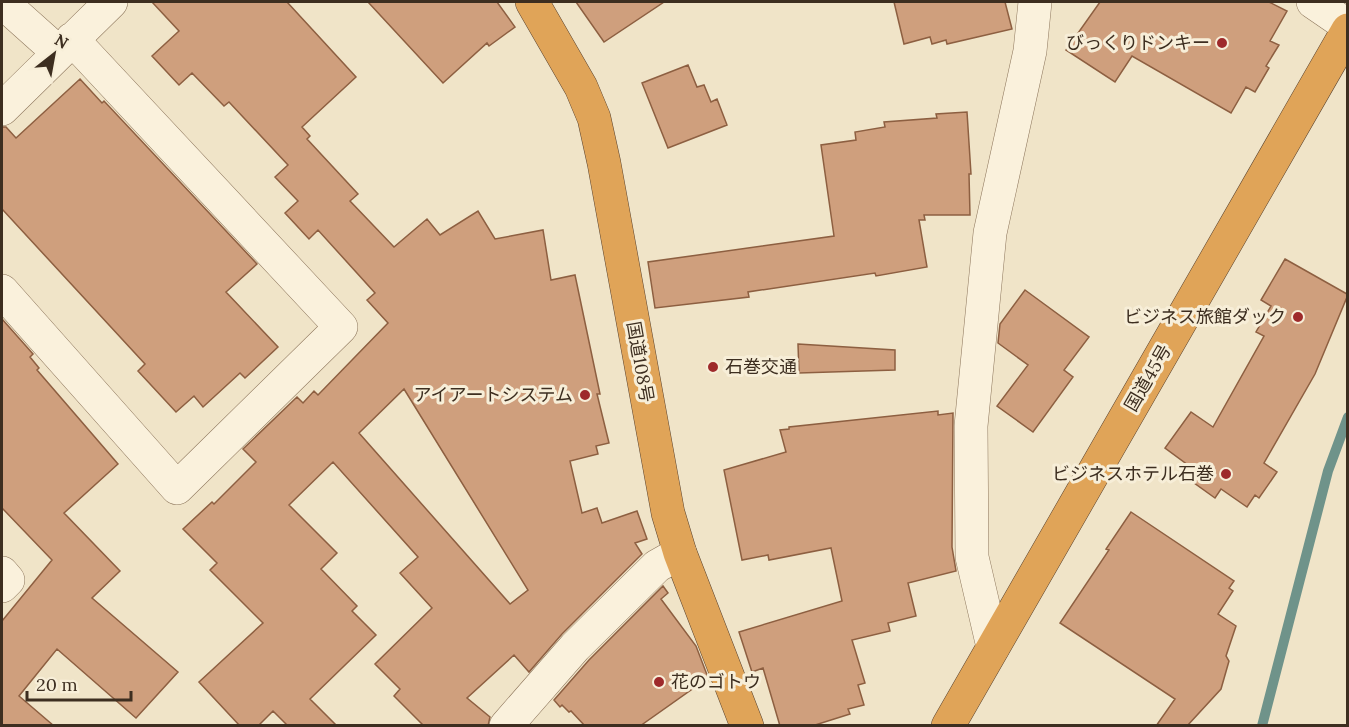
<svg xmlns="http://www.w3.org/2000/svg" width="1349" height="727" font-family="Lora,'Noto Sans JP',serif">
<rect width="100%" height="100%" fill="#f0e4c8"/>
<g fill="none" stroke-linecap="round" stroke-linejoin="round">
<path stroke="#6f938a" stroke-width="10" d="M1262,726L1328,471L1348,417"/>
</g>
<path fill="#cf9f7d" stroke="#8d5f41" stroke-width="1.5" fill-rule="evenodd" d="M152,2H287L356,77L302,127L310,136L307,139L358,194L350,201L394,247L427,219L440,235L478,211L495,239L543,230L551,280L575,275L600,394H597L609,443L596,446L598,454L570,461L582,513L597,508L602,523L637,511L647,539L635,543L642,554L562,634L529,672L514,655L467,698L490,717L488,726H424L394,696L400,689L375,664L432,608L400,573L418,557L333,462L289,505L337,553L321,569L357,606L352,611L376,635L310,699L337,726H288L273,711L258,726H240L199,682L263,623L210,570L217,563L183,529L212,502L214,504L256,462L243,449L297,397L303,403L314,391L318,395L388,323L367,300L375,293L318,230L309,239L285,213L298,201L275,177L288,165L229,102L224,106L192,73L179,85L152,56L179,31ZM404,389L528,590L510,604L359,433Z
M368,2H497L515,27L489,46L487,43L443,83Z
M576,2H664L604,42Z
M894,2H1005L1012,29L947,44L946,40L932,44L930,37L904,44Z
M1100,2H1269L1287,11L1270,41L1279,45L1266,66L1269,68L1255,92L1246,87L1231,113L1132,56L1115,82L1066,50Z
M688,65L697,87L704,85L711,102L717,99L727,125L668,148L642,83Z
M80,79L102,103L104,101L257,264L226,292L278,347L245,378L240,373L203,407L194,396L176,412L138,371L145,364L2,209V127H6L16,138Z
M967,112L971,174H969L970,215H924L925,220H919L927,267L876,276L875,273L748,292L749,297L655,308L648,262L834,236L821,145L856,140L855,132L885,127L884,122L937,118L936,114Z
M1285,259L1347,294V297L1315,374L1264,463L1277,472L1259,498L1255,495L1247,507L1221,489L1215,498L1190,480L1196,471L1165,448L1191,412L1213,427L1264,336L1256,332L1271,306L1261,300Z
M1025,290L1089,337L1064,370L1073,377L1033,432L997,406L1028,365L998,343L1000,324Z
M2,319L33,354L30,357L39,368L37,370L118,464L64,513L120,571L92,598L178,672L136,718L57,649L19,696L54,726H2V621L52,560L2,508Z
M798,344L895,350V370L799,373Z
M938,411V415L953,413L952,547L956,571L908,583L916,616L888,623L890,631L852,640L865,683L858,685L864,705L848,709L850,714L812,726H780L763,668L752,672L739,632L842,601L831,548L769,560L768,555L742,560L724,470L786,452L780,430L789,429V427Z
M1131,512L1234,581L1229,588L1233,591L1218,614L1236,626L1226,656L1229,661L1221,689L1187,726H1156L1175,699L1060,623L1109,550L1106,549Z
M663,586L668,593L661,599L696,646L709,680L701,683L640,726H585L571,711L569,712L562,705L560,707L554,700L589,660Z"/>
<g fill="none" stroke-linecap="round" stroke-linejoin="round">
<defs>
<path id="street" d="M2,2L58,52
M1313,2L1348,26
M2,109L111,2
M2,291L177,488L341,327L72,39
M2,573L8,580L2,586
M993,647L972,557L971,426L990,233L1030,51L1035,2
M506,726L575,647L657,566L680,553"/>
<path id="highway" d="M532,2L581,87L594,118L604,163L668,513L680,553L747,726
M948,726L1348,30"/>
</defs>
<use href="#street" stroke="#8d765c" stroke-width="34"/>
<use href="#highway" stroke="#5b4430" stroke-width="34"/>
<use href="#street" stroke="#faf1dc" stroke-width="33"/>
<use href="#highway" stroke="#e0a458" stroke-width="33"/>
</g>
<g fill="#9e2a2b" stroke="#f7eed8" stroke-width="2">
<circle cx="1222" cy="43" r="6"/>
<circle cx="1298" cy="317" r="6"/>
<circle cx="713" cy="367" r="6"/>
<circle cx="585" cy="395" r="6"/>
<circle cx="1226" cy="474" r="6"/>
<circle cx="659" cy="682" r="6"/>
</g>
<g text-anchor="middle" stroke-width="6" stroke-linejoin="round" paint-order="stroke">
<g font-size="18" fill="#3d2e20" stroke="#f7eed8" text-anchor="end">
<text x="1210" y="49">びっくりドンキー</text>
<text x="1286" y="323">ビジネス旅館ダック</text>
<text x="725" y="373" text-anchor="start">石巻交通</text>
<text x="573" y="401">アイアートシステム</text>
<text x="1214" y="480">ビジネスホテル石巻</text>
<text x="671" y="688" text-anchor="start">花のゴトウ</text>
</g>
<g font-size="18" fill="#3d2e20" stroke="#f7eed8">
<text transform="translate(640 362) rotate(80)" y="6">国道108号</text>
<text transform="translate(1148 378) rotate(-60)" y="6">国道45号</text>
</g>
</g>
<rect width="1349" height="727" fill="none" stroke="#3d2e20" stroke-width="6"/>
<g transform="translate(54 54) rotate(31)" stroke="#f7eed8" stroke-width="4.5" paint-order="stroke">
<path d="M0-4.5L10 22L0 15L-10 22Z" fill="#3d2e20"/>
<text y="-9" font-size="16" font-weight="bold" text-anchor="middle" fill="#3d2e20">N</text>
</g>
<path d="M27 691v9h104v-9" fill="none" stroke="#3d2e20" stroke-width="3"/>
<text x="36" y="691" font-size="18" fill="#3d2e20" stroke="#f7eed8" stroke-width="4.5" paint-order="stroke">20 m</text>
</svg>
